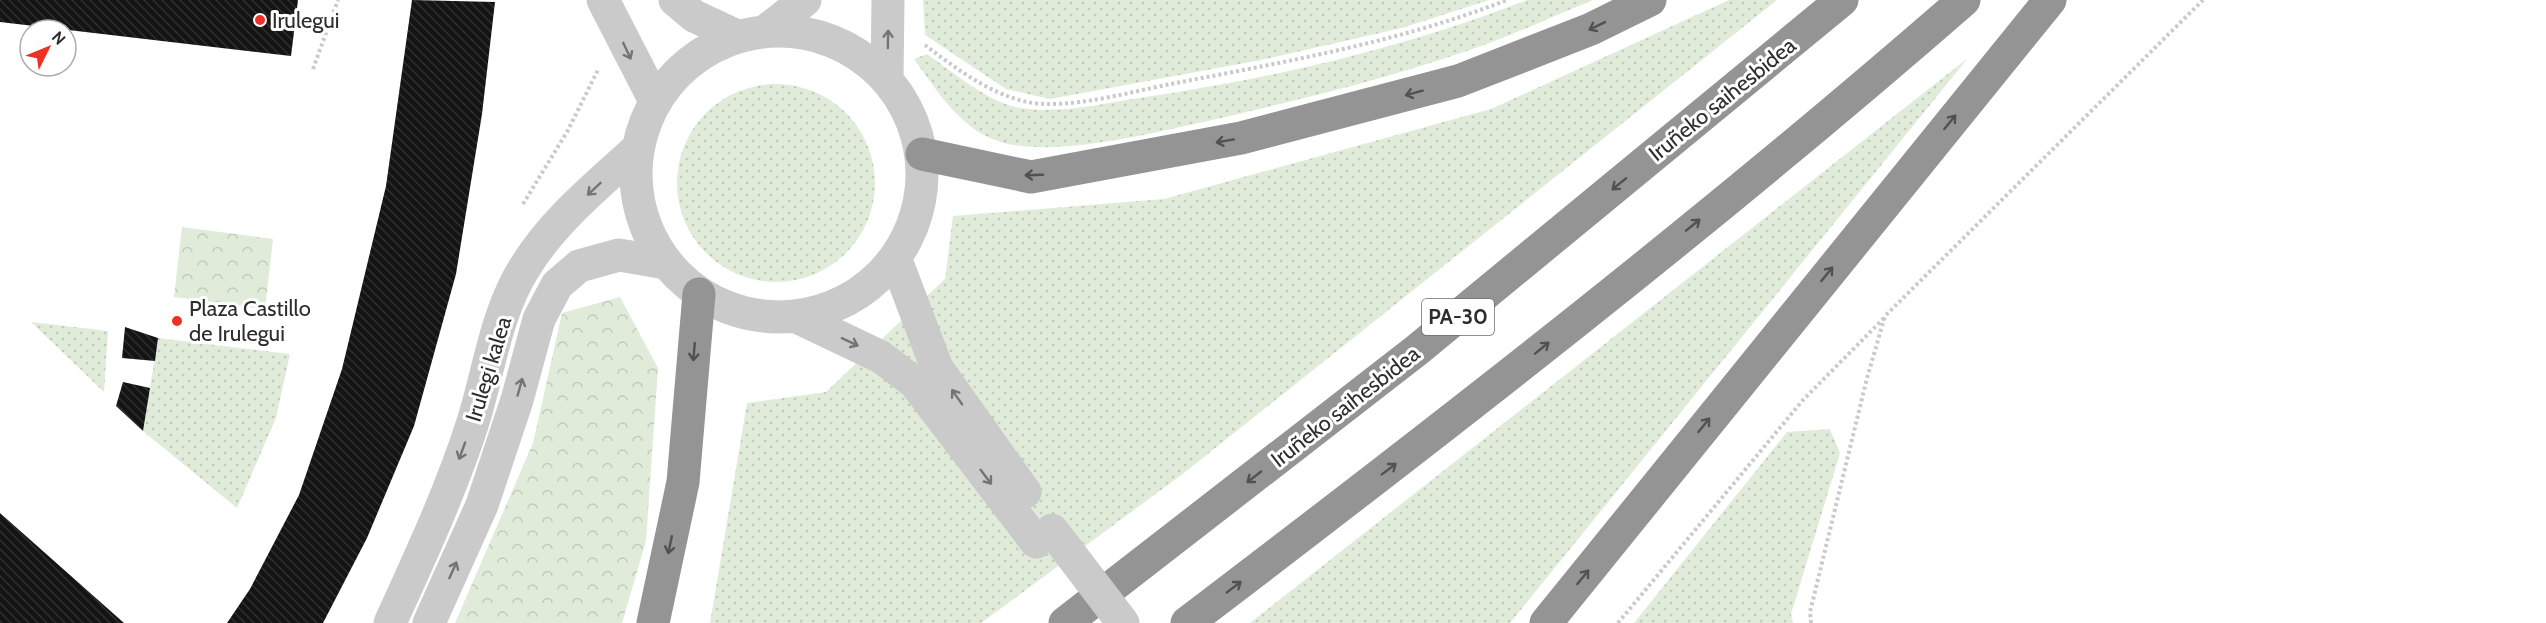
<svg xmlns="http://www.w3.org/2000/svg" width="2546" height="623" font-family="Cabin,sans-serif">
<defs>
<pattern id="grass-dots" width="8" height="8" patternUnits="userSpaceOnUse" patternTransform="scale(1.5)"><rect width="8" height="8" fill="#e0ecd9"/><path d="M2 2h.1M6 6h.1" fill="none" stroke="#c0cbbb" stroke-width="1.8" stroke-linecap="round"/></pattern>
<pattern id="park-crowns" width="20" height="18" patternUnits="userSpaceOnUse" patternTransform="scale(1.5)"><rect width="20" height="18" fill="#e0ecd9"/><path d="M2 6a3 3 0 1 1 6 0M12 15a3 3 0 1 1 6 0" fill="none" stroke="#c0cbbb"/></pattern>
<pattern id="building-back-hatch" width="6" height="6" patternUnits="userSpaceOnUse" patternTransform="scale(1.5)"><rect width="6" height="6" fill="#141414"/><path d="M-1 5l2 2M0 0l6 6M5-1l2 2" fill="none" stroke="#2e2e2e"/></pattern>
</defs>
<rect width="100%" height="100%" fill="#fff"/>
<path fill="url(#grass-dots)" d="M923,0H1489L1402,28L1261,60L1050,99L1006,89L925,35Z
M1527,0H1593C1559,14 1526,29 1492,42C1394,78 1291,102 1190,125C1140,136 1049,157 1001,142C962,131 937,91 914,59L927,54C953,72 990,104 1021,108C1060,114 1101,104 1139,98C1270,79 1404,48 1527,0Z
M1729,0H1777L1184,473L981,623H710L747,403L826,392L945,279L953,216L1164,199L1491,109Z
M1968,58L1510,623H1250Z
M677 183a99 99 0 1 1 198 0a99 99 0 1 1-198 0Z
M31,322L108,331L104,392Z
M158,338L290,354L276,418L237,508L143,431Z
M1830,429L1840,453L1791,614L1793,623H1634L1787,432Z"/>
<path fill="url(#park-crowns)" d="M182,227L273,239L265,309L174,297Z
M620,297L658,368L646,541L622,623H455L533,443L562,313Z"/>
<path fill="url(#building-back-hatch)" d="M0,0H298L291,56L0,22Z
M412,0L495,2L482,114L456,274L414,426L367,538L323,623H227L250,589L299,495L342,369L386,186Z
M125,327L158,338L155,361L122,358Z
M123,382L150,388L143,431L116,406Z
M0,513L124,623H0Z"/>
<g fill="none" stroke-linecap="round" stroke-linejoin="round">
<path stroke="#cacaca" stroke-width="4" stroke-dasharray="3 3" stroke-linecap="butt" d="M925,45C955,68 990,94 1027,102C1069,110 1129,92 1171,84C1284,62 1400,42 1507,0
M313,69L338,0
M523,204L567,132L598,70
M1618,623L1803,400L1885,317
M1811,623L1810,612L1867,378L1885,316L2203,0"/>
<path stroke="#cacaca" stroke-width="33" d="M603,0L655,101
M675,0L694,16L737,36
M767,30L805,0
M636 174a143 143 0 1 1 286 0a143 143 0 1 1-286 0Z
M887,78L888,0
M896,260L937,368L1025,492
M797,317L881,357L915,383L1036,542
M390,623C420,557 451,491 473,422C489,371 496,312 525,267C553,221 598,185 637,149
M429,623L482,505L517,400L539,319L557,285L579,266L619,255L666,263"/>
<path stroke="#949494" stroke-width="33" d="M922,154L1031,177L1241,138L1458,81L1591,29L1650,0
M653,623L683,482L699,294
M1065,623L1417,350L1842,0
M1187,623C1451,422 1714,218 1964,0
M1546,623L2050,0"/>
<path stroke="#cacaca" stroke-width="33" d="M1052,530L1123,623"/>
</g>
<defs><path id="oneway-shaft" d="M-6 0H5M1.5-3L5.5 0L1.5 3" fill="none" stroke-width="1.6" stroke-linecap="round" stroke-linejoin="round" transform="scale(1.5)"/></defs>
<g stroke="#515151">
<use href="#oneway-shaft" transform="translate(1597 26) rotate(154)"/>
<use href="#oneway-shaft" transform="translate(1414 93) rotate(165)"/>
<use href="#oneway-shaft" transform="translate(1950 122) rotate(-51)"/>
<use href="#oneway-shaft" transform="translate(1225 141) rotate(170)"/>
<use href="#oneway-shaft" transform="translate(1034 175) rotate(178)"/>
<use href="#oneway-shaft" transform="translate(1619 184) rotate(141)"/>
<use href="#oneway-shaft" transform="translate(1693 225) rotate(-39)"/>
<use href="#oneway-shaft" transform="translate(1827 274) rotate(-51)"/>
<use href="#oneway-shaft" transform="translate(1542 348) rotate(-39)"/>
<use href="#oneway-shaft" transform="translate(694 352) rotate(95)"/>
<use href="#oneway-shaft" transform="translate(1704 425) rotate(-51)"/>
<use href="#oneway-shaft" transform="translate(1389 469) rotate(-37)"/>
<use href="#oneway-shaft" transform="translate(1254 477) rotate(142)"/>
<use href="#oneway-shaft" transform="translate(670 545) rotate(102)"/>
<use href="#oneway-shaft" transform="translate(1583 577) rotate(-51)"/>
<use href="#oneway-shaft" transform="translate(1234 587) rotate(-37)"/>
</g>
<g stroke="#747474">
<use href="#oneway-shaft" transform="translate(888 39) rotate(-89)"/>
<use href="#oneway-shaft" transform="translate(627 51) rotate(65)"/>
<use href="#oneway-shaft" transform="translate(594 189) rotate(137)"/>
<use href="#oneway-shaft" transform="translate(850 342) rotate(25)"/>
<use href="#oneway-shaft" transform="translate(520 387) rotate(-74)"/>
<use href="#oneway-shaft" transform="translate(957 397) rotate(-125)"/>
<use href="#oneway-shaft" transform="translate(462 451) rotate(110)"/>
<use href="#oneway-shaft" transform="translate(986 477) rotate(53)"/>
<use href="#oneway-shaft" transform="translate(453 570) rotate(-66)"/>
</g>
<g fill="#ef3024" stroke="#fff" stroke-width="2">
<circle cx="260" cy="20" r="6"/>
<circle cx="177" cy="321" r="6"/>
</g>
<g text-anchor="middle" stroke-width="6" stroke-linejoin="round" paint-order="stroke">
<rect fill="#fff" stroke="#6c6c6c" stroke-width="1.5" x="1422" y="299" width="72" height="36" rx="4.5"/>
<g font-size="21" font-weight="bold" fill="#2d2d2d">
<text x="1458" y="324">PA-30</text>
</g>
<g font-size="22" fill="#2d2d2d" stroke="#fff" text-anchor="start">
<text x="272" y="28">Irulegui</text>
<text x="189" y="316">Plaza Castillo<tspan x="189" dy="25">de Irulegui</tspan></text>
</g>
<g font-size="22" fill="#2d2d2d" stroke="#fff">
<text transform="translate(1722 99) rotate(-39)" y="8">Iruñeko saihesbidea</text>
<text transform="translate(488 369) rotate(-73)" y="8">Irulegi kalea</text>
<text transform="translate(1345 406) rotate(-38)" y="8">Iruñeko saihesbidea</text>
</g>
</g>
<g transform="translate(48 48) rotate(47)"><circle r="28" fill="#ffffff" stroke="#ababab" stroke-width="1.5"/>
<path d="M0-4.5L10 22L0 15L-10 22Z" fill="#ef3024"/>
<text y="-9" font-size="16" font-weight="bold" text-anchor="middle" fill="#2d2d2d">N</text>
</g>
</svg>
